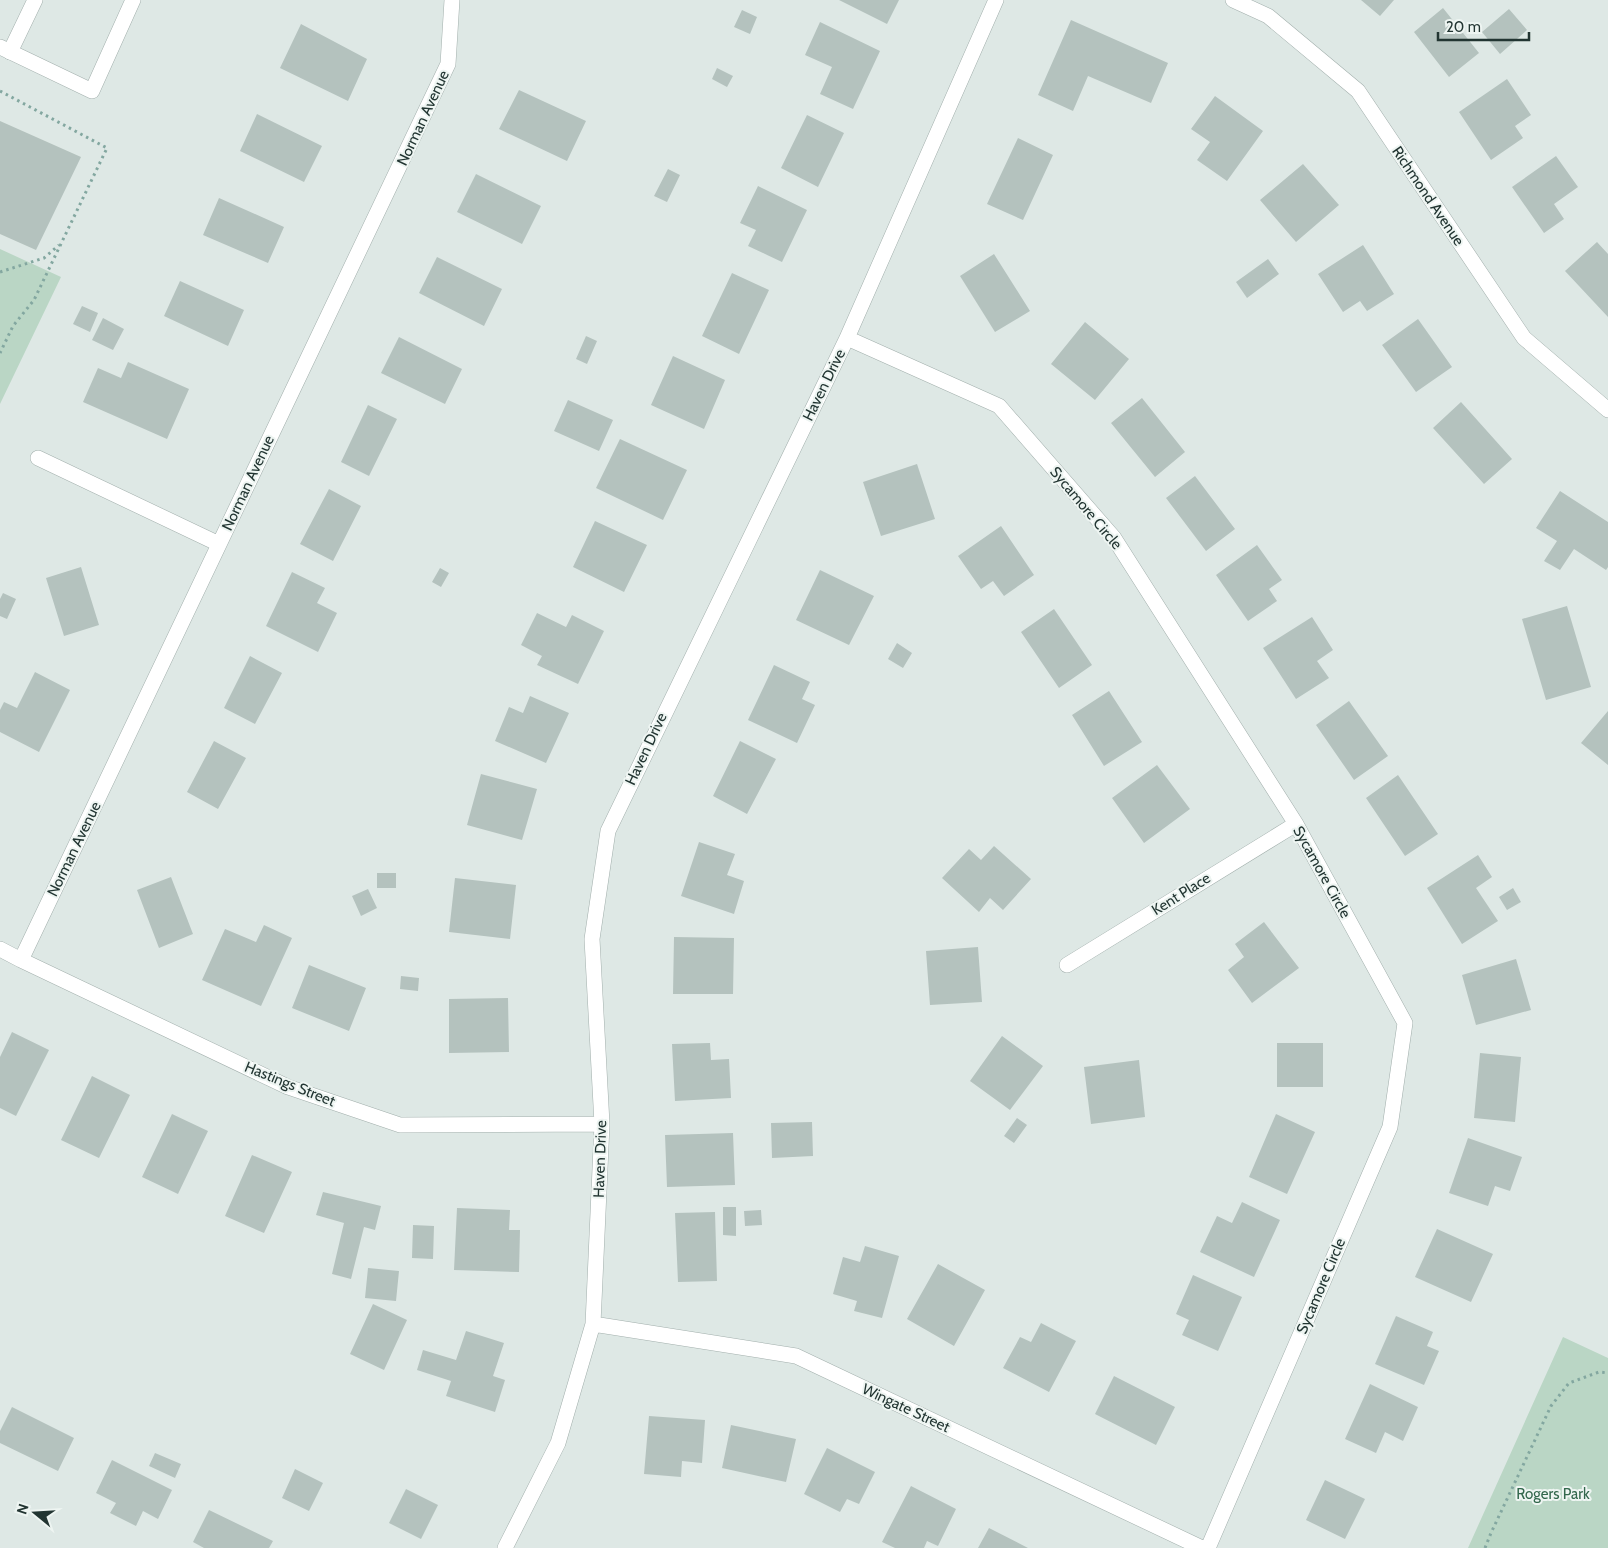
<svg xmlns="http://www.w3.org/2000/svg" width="1608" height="1548" font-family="Cabin,sans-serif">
<rect width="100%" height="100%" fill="#dee8e5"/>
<path fill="#bad6c5" d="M0,249L61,277L0,404Z
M1563,1337L1608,1358V1548H1468Z"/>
<path fill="#b4c2be" d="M839,0H899L887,24Z
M1361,0H1394L1380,16Z
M1443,8L1479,53L1449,77L1414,32Z
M1509,9L1527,30L1500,54L1482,32Z
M742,10L757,17L750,34L734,27Z
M1071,20L1168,63L1151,103L1088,76L1073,111L1038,95Z
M820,22L880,51L853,109L820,94L832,67L805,55Z
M301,24L367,59L348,101L280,68Z
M717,68L733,76L727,87L712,79Z
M1507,79L1531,115L1515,126L1523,138L1491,160L1459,112Z
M519,90L586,121L567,161L499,129Z
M1215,96L1263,131L1227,181L1197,160L1210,142L1191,129Z
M257,114L322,146L304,182L240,151Z
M807,115L844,133L818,187L781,168Z
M0,121L81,157L36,250L0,234Z
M1018,138L1053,155L1023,220L987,204Z
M1556,156L1578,187L1554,204L1564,219L1544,233L1512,187Z
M1303,164L1339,205L1296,242L1260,200Z
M668,169L680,175L667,202L654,196Z
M476,174L541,206L522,244L457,212Z
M758,186L807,210L782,262L748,246L756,230L740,223Z
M219,198L284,227L268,263L203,235Z
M1597,242L1608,254V317L1565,271Z
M1363,245L1394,294L1367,311L1360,301L1343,312L1318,274Z
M994,254L1030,311L995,332L960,276Z
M437,257L502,289L484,326L419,293Z
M1268,259L1279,274L1247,298L1236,282Z
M732,273L769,290L739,354L702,336Z
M180,281L244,310L228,346L164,316Z
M82,306L98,313L90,332L73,324Z
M103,318L124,329L113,350L92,340Z
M1418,319L1452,367L1416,392L1382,345Z
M1085,322L1129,359L1095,400L1051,364Z
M586,336L597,341L587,364L576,359Z
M399,337L462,369L445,404L381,373Z
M673,356L725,380L704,429L651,405Z
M128,362L189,389L167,439L83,402L98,368L121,378Z
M1142,398L1185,452L1155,477L1111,423Z
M568,400L613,420L599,451L554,431Z
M1461,402L1512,459L1484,484L1433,428Z
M368,405L397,419L369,476L341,462Z
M620,439L687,470L663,520L596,488Z
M917,464L935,519L881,536L863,482Z
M1195,476L1235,529L1206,551L1166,498Z
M329,489L361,506L333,561L300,544Z
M1560,491L1608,522V567L1606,570L1574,549L1560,570L1544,561L1557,541L1536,528Z
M595,521L647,545L624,592L573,567Z
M1001,526L1034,575L1004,596L993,581L981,589L958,556Z
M1257,545L1282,580L1269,589L1277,601L1248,621L1216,575Z
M81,567L99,625L64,636L46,578Z
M440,568L449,573L441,587L432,582Z
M820,570L874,596L849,645L796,620Z
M292,572L325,588L317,603L337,613L318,652L266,626Z
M3,593L16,599L7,619L0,616V599Z
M1567,606L1591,687L1546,700L1522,619Z
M1054,609L1092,665L1059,688L1021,632Z
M537,613L566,627L572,615L604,631L578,684L537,665L542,656L521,645Z
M1312,617L1333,650L1317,661L1329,678L1296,699L1263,648Z
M897,643L912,653L903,668L888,659Z
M250,656L282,673L255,724L224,708Z
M774,665L810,682L802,699L815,705L797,743L748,720Z
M35,672L70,690L39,752L0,732V710L4,702L17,708Z
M1109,691L1142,742L1104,766L1072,715Z
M530,696L569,713L546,763L495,741L509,707L523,713Z
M1349,701L1388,756L1354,780L1316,725Z
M1608,711V765L1581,743Z
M214,741L246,758L218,809L187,792Z
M740,741L776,759L747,814L713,796Z
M1157,765L1190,809L1144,843L1112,798Z
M481,774L537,789L522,840L467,825Z
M1398,775L1438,834L1405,856L1366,798Z
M699,842L735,854L727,875L744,881L734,914L681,896Z
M994,846L1031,879L1003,910L990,898L979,912L942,878L969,849L981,860Z
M1478,855L1492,877L1476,888L1498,921L1462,944L1427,888Z
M377,873H396V888H377Z
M171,877L193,934L159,948L137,890Z
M455,878L516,885L510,939L449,932Z
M1513,888L1521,902L1507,910L1499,897Z
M368,889L377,908L361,916L352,896Z
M1264,922L1299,968L1252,1003L1228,970L1244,957L1235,944Z
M264,925L292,938L261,1006L202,980L225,929L256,942Z
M674,937L734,938L733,994H673Z
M978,947L982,1002L930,1005L926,951Z
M1516,959L1531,1010L1476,1025L1462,975Z
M309,965L366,988L349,1031L292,1008Z
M401,976L419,978L418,991L400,989Z
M508,998L509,1052L449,1053V999Z
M12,1032L49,1050L16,1116L0,1108V1057Z
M1002,1036L1043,1066L1010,1110L970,1081Z
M710,1043L711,1060L729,1059L731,1098L675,1101L672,1044Z
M1277,1043H1323V1087H1277Z
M1480,1053L1521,1057L1515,1122L1474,1118Z
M1139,1060L1145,1117L1091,1124L1084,1067Z
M92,1076L130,1095L99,1158L61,1140Z
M172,1114L208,1131L178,1194L142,1177Z
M1276,1114L1315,1132L1287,1194L1249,1177Z
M1017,1118L1027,1125L1014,1143L1004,1136Z
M812,1122L813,1156L772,1158L771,1123Z
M733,1133L735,1185L667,1187L665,1135Z
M1468,1138L1522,1157L1510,1191L1495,1186L1488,1206L1449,1193Z
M252,1155L292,1172L264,1233L225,1216Z
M323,1192L381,1206L375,1230L364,1227L351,1279L332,1274L344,1223L316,1215Z
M1242,1202L1280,1220L1254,1277L1200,1252L1217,1216L1232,1223Z
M723,1207H736V1236L723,1235Z
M457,1208L510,1210L509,1230H520L519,1272L454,1270Z
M761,1210L762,1225L745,1226L744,1211Z
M715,1212L717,1281L678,1282L675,1213Z
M413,1225L434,1226L433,1259L412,1258Z
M1437,1229L1493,1254L1471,1302L1415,1277Z
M865,1246L899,1256L882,1318L854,1311L857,1301L833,1294L843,1257L860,1262Z
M938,1264L985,1290L954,1346L907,1319Z
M368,1268L399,1271L396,1301L365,1298Z
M1193,1275L1242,1297L1218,1351L1182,1335L1189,1320L1176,1314Z
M373,1304L407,1320L384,1370L350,1354Z
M1396,1316L1433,1332L1427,1346L1439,1351L1424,1385L1375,1364Z
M1041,1323L1076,1341L1049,1392L1003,1368L1020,1337L1031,1342Z
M466,1331L504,1343L493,1376L505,1380L495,1412L446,1396L451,1381L417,1370L423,1350L456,1360Z
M1114,1376L1175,1407L1156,1445L1095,1414Z
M1370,1384L1418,1407L1403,1441L1385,1432L1376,1453L1345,1439Z
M12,1407L74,1438L58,1471L0,1443V1431Z
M649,1416L705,1420L702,1463L682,1461L681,1477L644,1474Z
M731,1425L796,1439L786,1482L722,1468Z
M827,1448L875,1472L859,1504L847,1499L840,1512L804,1494Z
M155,1453L181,1464L175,1478L149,1466Z
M112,1460L172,1490L158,1519L143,1511L136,1526L110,1513L116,1503L96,1493Z
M295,1469L323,1483L309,1511L282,1498Z
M1325,1480L1365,1499L1345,1539L1306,1520Z
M911,1486L956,1509L938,1546L927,1541L924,1548H895L882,1542Z
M406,1489L438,1505L421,1539L389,1523Z
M209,1510L273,1541L269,1548H204L193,1542Z
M989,1528L1028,1548H978Z"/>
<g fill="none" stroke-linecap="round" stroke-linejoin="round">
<defs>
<path id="service" d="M10,52L35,0"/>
<path id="minor" d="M1233,0L1268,16L1358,91L1524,338L1608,410
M0,47L92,91L133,0
M847,338L999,406L1114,538L1296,824L1405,1023L1390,1127L1208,1548
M38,458L219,544
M0,949L21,960L288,1087L400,1125L602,1124
M21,960L448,64L452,0
M1067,965L1296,824
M593,1324L796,1356L1202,1548
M505,1548L558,1443L593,1324L602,1124L592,939L608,831L847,338L996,0"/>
</defs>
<use href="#service" stroke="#a2afac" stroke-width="16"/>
<use href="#minor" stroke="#a2afac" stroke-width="16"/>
<path stroke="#83a7a0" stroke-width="3" stroke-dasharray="2.5 4" stroke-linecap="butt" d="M0,91L107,148L34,300L13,326L0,353
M0,272L44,258L59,245
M1485,1548L1491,1533L1551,1406L1569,1383L1599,1372L1608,1373"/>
<use href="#service" stroke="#fff" stroke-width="15"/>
<use href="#minor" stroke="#fff" stroke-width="15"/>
</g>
<g text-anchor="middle" stroke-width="4" stroke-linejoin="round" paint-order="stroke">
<g font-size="15" fill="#223532" stroke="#eef5f2">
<text transform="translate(423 118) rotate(-65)" y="5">Norman Avenue</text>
<text transform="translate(1428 196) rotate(56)" y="5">Richmond Avenue</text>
<text transform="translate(824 385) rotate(-64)" y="5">Haven Drive</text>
<text transform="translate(248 483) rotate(-65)" y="5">Norman Avenue</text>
<text transform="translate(1086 508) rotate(50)" y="5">Sycamore Circle</text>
<text transform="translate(646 749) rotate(-65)" y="5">Haven Drive</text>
<text transform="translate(74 849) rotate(-64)" y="5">Norman Avenue</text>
<text transform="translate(1322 872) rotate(61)" y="5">Sycamore Circle</text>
<text transform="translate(1181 894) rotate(-32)" y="5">Kent Place</text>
<text transform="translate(290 1084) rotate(22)" y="5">Hastings Street</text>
<text transform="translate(600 1159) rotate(-88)" y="5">Haven Drive</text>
<text transform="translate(1321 1286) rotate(-67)" y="5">Sycamore Circle</text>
<text transform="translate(906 1408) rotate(25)" y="5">Wingate Street</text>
</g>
<g font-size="15" fill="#32674c" stroke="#eef5f2">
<text x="1553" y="1499">Rogers Park</text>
</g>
</g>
<g transform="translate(35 1513) rotate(288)" stroke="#eef5f2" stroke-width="4" paint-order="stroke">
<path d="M0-4L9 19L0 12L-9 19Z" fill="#223532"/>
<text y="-8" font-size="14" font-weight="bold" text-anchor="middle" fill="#223532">N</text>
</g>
<path d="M1438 32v8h91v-8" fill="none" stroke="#223532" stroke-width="2.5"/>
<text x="1446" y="32" font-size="15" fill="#223532" stroke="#eef5f2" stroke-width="4" paint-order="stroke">20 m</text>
</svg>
